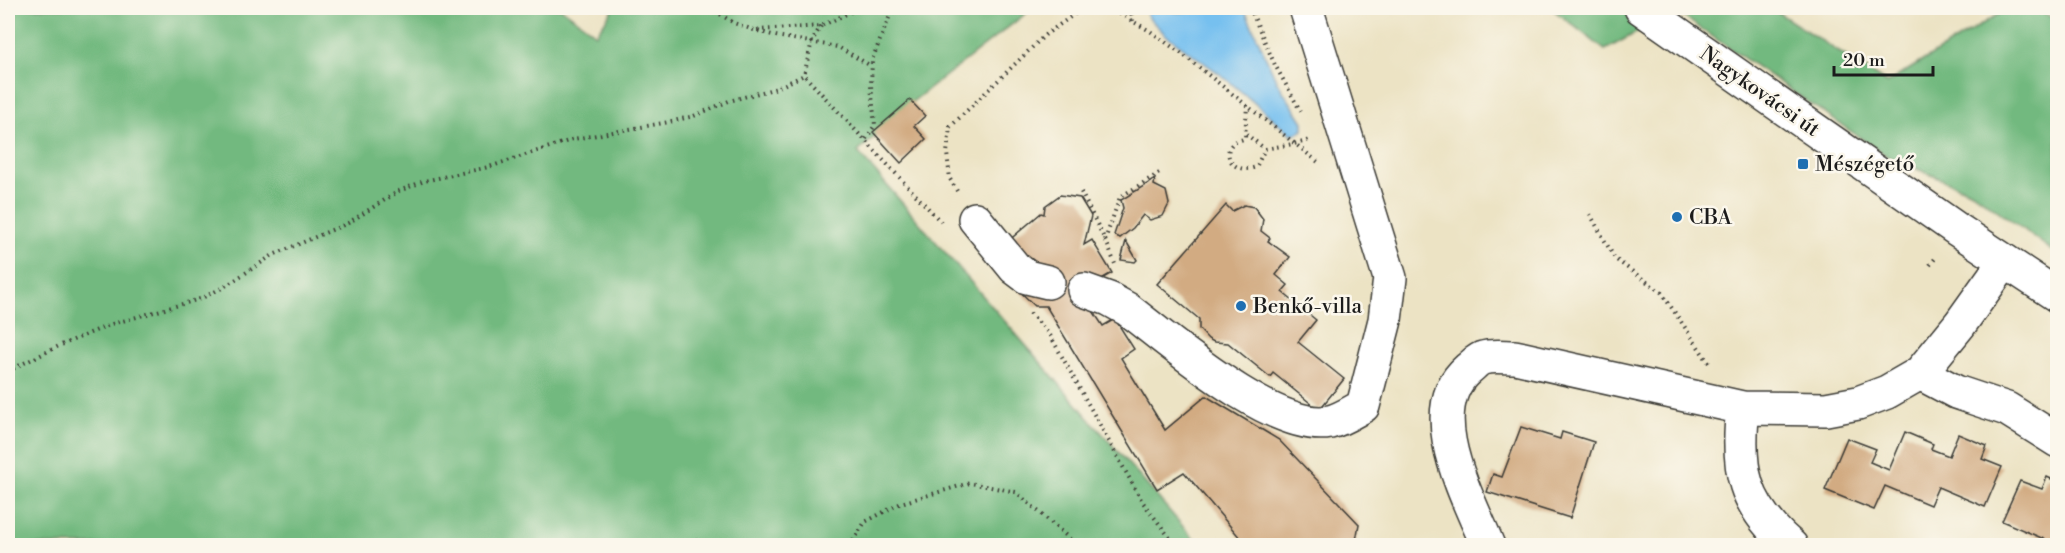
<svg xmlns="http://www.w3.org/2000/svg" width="2065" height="553" font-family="'Libre Bodoni',serif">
<rect width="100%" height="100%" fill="#fbf7ec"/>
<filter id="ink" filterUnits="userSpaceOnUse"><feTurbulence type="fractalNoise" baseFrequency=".0167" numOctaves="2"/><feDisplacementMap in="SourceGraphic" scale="12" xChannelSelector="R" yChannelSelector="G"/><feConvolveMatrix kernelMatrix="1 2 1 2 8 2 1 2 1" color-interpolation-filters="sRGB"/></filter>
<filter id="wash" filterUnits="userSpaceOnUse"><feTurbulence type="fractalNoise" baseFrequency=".008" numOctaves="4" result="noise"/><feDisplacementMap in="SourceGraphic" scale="24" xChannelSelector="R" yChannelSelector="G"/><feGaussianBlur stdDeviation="1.35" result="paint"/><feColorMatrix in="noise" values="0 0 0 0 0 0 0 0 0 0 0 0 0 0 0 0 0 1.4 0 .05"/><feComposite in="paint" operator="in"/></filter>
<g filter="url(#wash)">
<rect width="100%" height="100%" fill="#ece3c4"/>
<path fill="#72b97f" stroke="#476a4e" stroke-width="1.5" d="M8,8H561L596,34L614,8H1033L912,102L858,152L1199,545H8Z
M1551,8H1771L1887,83L2008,8H2034L2057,20V254L1972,192L1887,156L1675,11L1605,50Z"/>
<path fill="#76c0ef" stroke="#496e86" stroke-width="1.5" d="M1145,8H1173L1175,12H1183L1197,8H1244L1277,82L1303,122V130L1298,133L1291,134L1225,78L1166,35L1148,17Z"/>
<g id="blocks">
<path fill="#d2ab82" d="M910,100L925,116L914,126L926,139L901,163L873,132Z
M1155,179L1154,185L1166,191L1169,204L1163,216L1150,220L1143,215L1133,228L1120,238L1114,235L1123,208L1121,200Z
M1060,195L1080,198L1091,216L1084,245L1092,240L1112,273L1096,282L1087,302L1103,326L1115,319L1134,349L1121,358L1165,430L1206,396L1279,440L1359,524L1355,546H1247L1184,472L1157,489L1046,306H1035L1009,281L1007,242L1041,213L1044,214L1045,206Z
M1226,205L1232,211L1244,205L1254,207L1263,219L1261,231L1270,238L1268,241L1290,257L1276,275L1288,285L1282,292L1316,320L1298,342L1344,379L1319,410L1273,373L1270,377L1228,343L1214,342L1208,339L1199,329V319L1157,284Z
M1126,241L1137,260L1135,262L1121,260Z
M1521,427L1560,439L1562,432L1594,442L1570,518L1487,492L1493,474L1502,477Z
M1905,432L1933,444L1931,449L1949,456L1958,434L1987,446L1982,459L2002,467L1985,507L1938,487L1930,505L1885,486L1874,510L1825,490L1847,438L1876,449L1870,462L1889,470Z
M2047,477L2058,482V545L2002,521L2020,481L2042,489Z"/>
</g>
</g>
<g filter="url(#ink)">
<use href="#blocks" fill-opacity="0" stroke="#3b3a35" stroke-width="1.5"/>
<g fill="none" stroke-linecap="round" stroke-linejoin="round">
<defs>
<path id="minor" d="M1641,8L1958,230L2058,296
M975,219L1015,268L1027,277L1048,282
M1084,290L1109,299L1127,309C1170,342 1275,433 1330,422C1342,419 1352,412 1363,406L1385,320L1390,278L1306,8
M1920,373L1956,392L2007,409L2058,441
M1743,408C1736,469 1743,505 1791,546
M1488,546C1469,499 1419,411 1468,369C1472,366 1478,359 1483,358C1492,355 1505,357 1515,357L1743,408L1826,409L1858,403L1887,392L1920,373L1960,324L2005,261"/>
</defs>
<use href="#minor" stroke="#3b3a35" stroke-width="36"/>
<path stroke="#3b3a35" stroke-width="4" stroke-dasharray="1.5 4.5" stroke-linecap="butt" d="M710,8L734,23L754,30L776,36L838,47L871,66
M1109,8L1150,31L1182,54L1318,162
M1130,8L1133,21
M1250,8L1275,65L1301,112
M821,26L812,41L804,75L941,222
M757,30L821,26L859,8
M1247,105L1245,138C1242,140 1238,140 1235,142C1220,151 1232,176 1256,167L1265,149L1304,142L1311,139
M1246,134L1265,149
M866,139L875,125L871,86L872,60L893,8
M957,191L950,179L947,153L950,127L1045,35L1083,8
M1081,192L1108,246L1115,264
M1590,214L1615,259L1661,292L1711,366
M1105,240L1120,197L1161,172
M1930,265L1937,256
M1030,313L1050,335L1142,501L1176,546
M8,371L61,345L112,324L200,299L224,287L273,255L348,223L399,191L424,181L489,167L574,139L669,122L694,116L729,101L777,88L804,75
M695,540L706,546
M850,546L865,522L901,503L970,483L1016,492L1078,546"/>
<use href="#minor" stroke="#fff" stroke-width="33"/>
</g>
</g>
<g fill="#1f6fb2" stroke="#fbf7ec" stroke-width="2">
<rect x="1797" y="158" width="12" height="12" rx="3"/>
<circle cx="1677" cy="217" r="6"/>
<circle cx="1241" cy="306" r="6"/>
</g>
<g text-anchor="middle" stroke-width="5" stroke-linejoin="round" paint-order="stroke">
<g font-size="21" fill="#1c1c1c" stroke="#fbf7ec">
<text transform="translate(1760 91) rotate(35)" y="7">Nagykovácsi út</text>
</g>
<g font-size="21" fill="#1c1c1c" stroke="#fbf7ec" text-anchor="start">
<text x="1815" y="171">Mészégető</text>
<text x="1689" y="224">CBA</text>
<text x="1253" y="313">Benkő-villa</text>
</g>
</g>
<rect width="2065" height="553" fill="none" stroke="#fbf7ec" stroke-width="30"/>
<path d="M1834 66v9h99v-9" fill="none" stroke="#1c1c1c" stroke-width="3"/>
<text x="1843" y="66" font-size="18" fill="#1c1c1c" stroke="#fbf7ec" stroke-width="4.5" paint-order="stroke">20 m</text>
</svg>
